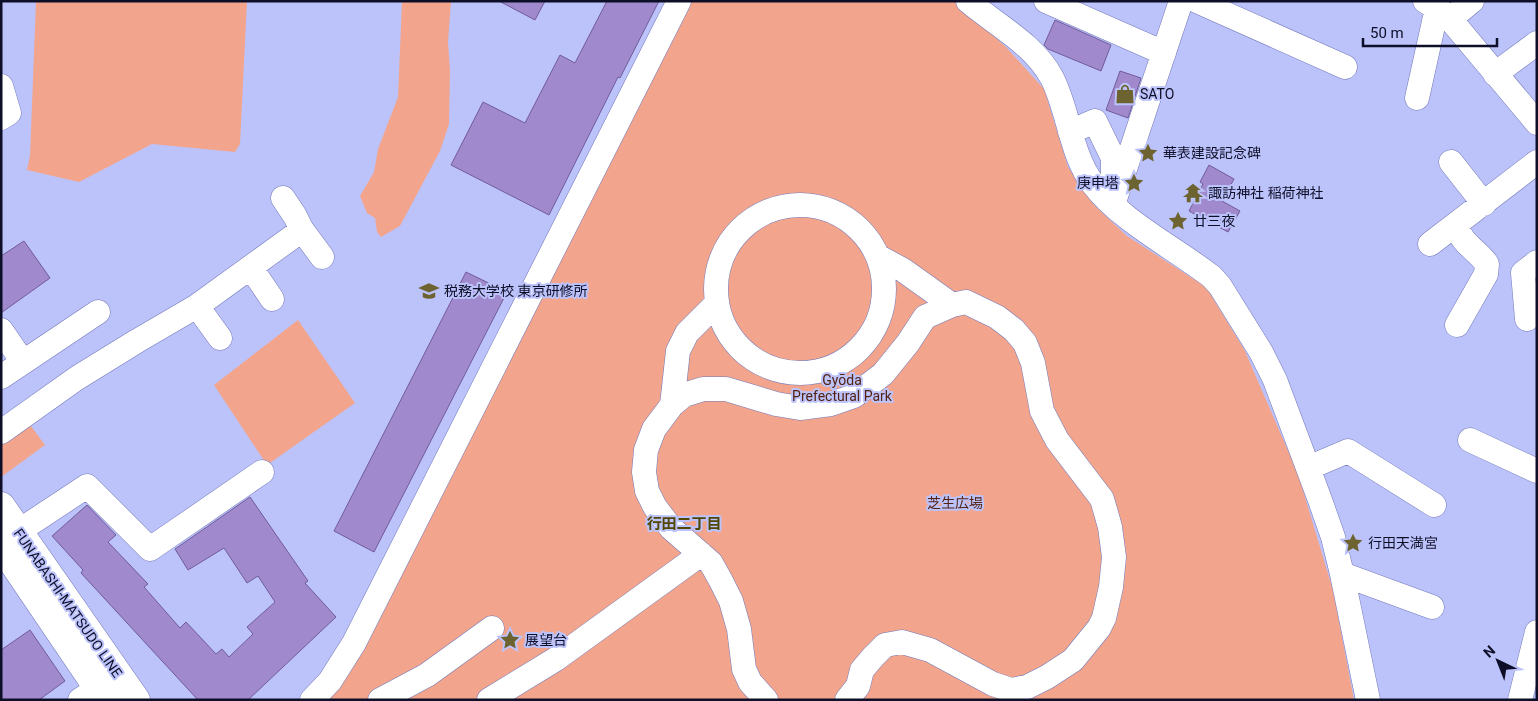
<svg xmlns="http://www.w3.org/2000/svg" width="1538" height="701" font-family="Roboto,'Noto Sans JP',sans-serif">
<rect width="100%" height="100%" fill="#bcc3fb"/>
<path fill="#f2a58c" d="M36,1H247L240,144L235,152L152,144L79,182L27,170L30,156Z
M402,1H451L448,42L450,71L449,124L440,151L400,226L381,237L377,232L375,218L367,213L360,196L374,172L378,149L398,97Z
M687,1H954L1006,47L1044,89L1068,167L1094,205L1127,236L1206,287L1245,351L1298,474L1333,590L1354,700H319Z
M298,320L355,403L267,465L214,385Z
M28,422L45,445L1,477V441Z"/>
<path fill="#a08acd" stroke="#715b9a" d="M499,1H545L535,20Z
M607,1H659L620,78L618,77L549,215L451,165L483,102L525,123L560,55L575,63Z
M1055,20L1111,45L1101,71L1048,49L1044,45Z
M1120,71L1141,78L1128,118L1106,110Z
M1209,165L1234,179L1222,201L1240,211L1228,232L1189,211L1203,184L1200,182Z
M24,241L50,278L1,313V256Z
M466,272L507,292L374,552L334,531Z
M250,497L308,581L305,583L336,617L248,700H198L81,573L83,570L52,536L87,505L116,535L108,542L148,584L144,587L180,628L186,622L216,654L222,649L229,657L253,634L247,627L275,602L258,576L247,583L224,548L188,570L175,549Z
M30,630L65,681L39,700H1V650Z"/>
<g fill="none" stroke-linecap="round" stroke-linejoin="round">
<defs>
<path id="minor" d="M968,1C996,25 1034,44 1052,78C1069,111 1070,153 1093,184C1121,221 1175,248 1212,277L1220,286L1261,352L1275,380L1320,500L1333,537L1342,574L1368,700
M1046,1L1164,53
M1197,1L1345,67
M1425,1L1441,11L1450,19L1537,123
M1450,19L1472,1
M1495,74L1537,43
M1,86L9,113L1,118
M1417,98L1437,8
M1070,132L1095,121L1113,158V188
M1451,162L1484,204
M283,198L295,216L302,230L322,257
M716 289a84 84 0 1 1 168 0a84 84 0 1 1-168 0Z
M1113,205L1181,1
M1457,225C1461,245 1476,248 1487,264L1486,274L1457,325
M1430,244L1537,162
M879,257L903,270L952,305
M251,268L272,299
M197,306L220,338
M1527,319L1523,273L1537,262
M1,330L23,362
M1,377L98,312
M672,405L678,351L687,333L717,303
M1,432L77,378L137,341L197,306L302,230
M1470,440L1537,471
M1308,468L1348,451L1434,505
M19,531L87,486L150,549L262,472
M1342,574L1432,607
M80,700L98,688
M312,700L330,681L354,643L679,1
M380,700L427,675L492,628
M489,700L556,659L701,554
M766,700L750,682L744,669L739,629L731,601L721,581L711,563L671,528L655,507L647,491L644,472L646,450L654,429L672,405L684,395L703,389H726L776,404L800,408L831,404L854,396L883,374L908,343L925,317L952,305L966,302L997,317L1014,330L1025,343L1033,363L1042,411L1057,440L1102,499L1110,527L1114,557L1111,587L1104,618L1099,628L1073,660L1047,677L1027,687L1011,690L993,684L930,650L902,642L885,645L873,657L862,670L858,686L847,700
M1520,700L1537,632"/>
<path id="major" d="M1,506L136,700
M1,545L106,700"/>
</defs>
<use href="#minor" stroke="#7278b9" stroke-width="25"/>
<use href="#major" stroke="#7278b9" stroke-width="29"/>
<use href="#minor" stroke="#fff" stroke-width="24"/>
<use href="#major" stroke="#fff" stroke-width="28"/>
</g>
<defs>
<symbol id="shop-bare" viewBox="-9 -9 18 18"><path d="M-5-2.5h2.3a2.7 3.5 0 0 1 5.4 0H5L5.5 6h-11ZM-1.5-2.5h3a1.5 2.3 0 0 0-3 0Z" fill="#6d6330" stroke="#bcc3fb" stroke-width="2.5" paint-order="stroke"/></symbol>
<symbol id="sight-bare" viewBox="-9 -9 18 18"><path d="M0-6L1.8-2.2L6-1.7L2.9 1.2L3.7 5.4L0 3.3L-3.7 5.4L-2.9 1.2L-6-1.7L-1.8-2.2Z" fill="#6d6330" stroke="#bcc3fb" stroke-width="2.5" paint-order="stroke"/></symbol>
<symbol id="temple-bare" viewBox="-9 -9 18 18"><path d="M0-6L5-2H3V0L6.5 2.5H4V6H1.5V3h-3V6H-4V2.5H-6.5L-3 0V-2H-5Z" fill="#6d6330" stroke="#bcc3fb" stroke-width="2.5" paint-order="stroke"/></symbol>
<symbol id="university-bare" viewBox="-9 -9 18 18"><path d="M0-5L7-2L0 1L-7-2ZM-4 1L0 2.5L4 1V4Q0 6-4 4Z" fill="#6d6330" stroke="#bcc3fb" stroke-width="2.5" paint-order="stroke"/></symbol>
</defs>
<g fill-rule="evenodd">
<use href="#shop-bare" x="1111" y="80" width="28" height="28"/>
<use href="#sight-bare" x="1134" y="139" width="28" height="28"/>
<use href="#sight-bare" x="1120" y="169" width="28" height="28"/>
<use href="#temple-bare" x="1179" y="179" width="28" height="28"/>
<use href="#sight-bare" x="1164" y="207" width="28" height="28"/>
<use href="#university-bare" x="415" y="277" width="28" height="28"/>
<use href="#sight-bare" x="1339" y="529" width="28" height="28"/>
<use href="#sight-bare" x="496" y="626" width="28" height="28"/>
</g>
<g text-anchor="middle" stroke-width="4" stroke-linejoin="round" paint-order="stroke">
<g font-size="14" fill="#0d0e27" stroke="#bcc3fb" text-anchor="start">
<text x="1140" y="99">SATO</text>
<text x="1163" y="158">華表建設記念碑</text>
<text x="1119" y="188" text-anchor="end">庚申塔</text>
<text x="1208" y="198">諏訪神社 稲荷神社</text>
<text x="1193" y="226">廿三夜</text>
<text x="444" y="296">税務大学校 東京研修所</text>
<text x="1368" y="548">行田天満宮</text>
<text x="525" y="645">展望台</text>
</g>
<g font-size="14" fill="#542211" stroke="#bcc3fb">
<text x="842" y="385">Gyōda<tspan x="842" dy="16">Prefectural Park</tspan></text>
<text x="955" y="508">芝生広場</text>
</g>
<g font-size="14" fill="#0d0e27" stroke="#bcc3fb">
<text transform="translate(68 603) rotate(55)" y="5">FUNABASHI-MATSUDO LINE</text>
</g>
<g font-size="15" font-weight="bold" fill="#514602" stroke="#bcc3fb">
<text x="684" y="529">行田二丁目</text>
</g>
</g>
<rect width="1538" height="701" fill="none" stroke="#0d0e27" stroke-width="5"/>
<g transform="translate(1498 661) rotate(317)" stroke="#bcc3fb" stroke-width="4" paint-order="stroke">
<path d="M0-4L9 19L0 12L-9 19Z" fill="#0d0e27"/>
<text y="-8" font-size="14" font-weight="bold" text-anchor="middle" fill="#0d0e27">N</text>
</g>
<path d="M1363 38v8h134v-8" fill="none" stroke="#0d0e27" stroke-width="2.5"/>
<text x="1370" y="38" font-size="15" fill="#0d0e27" stroke="#bcc3fb" stroke-width="4" paint-order="stroke">50 m</text>
</svg>
